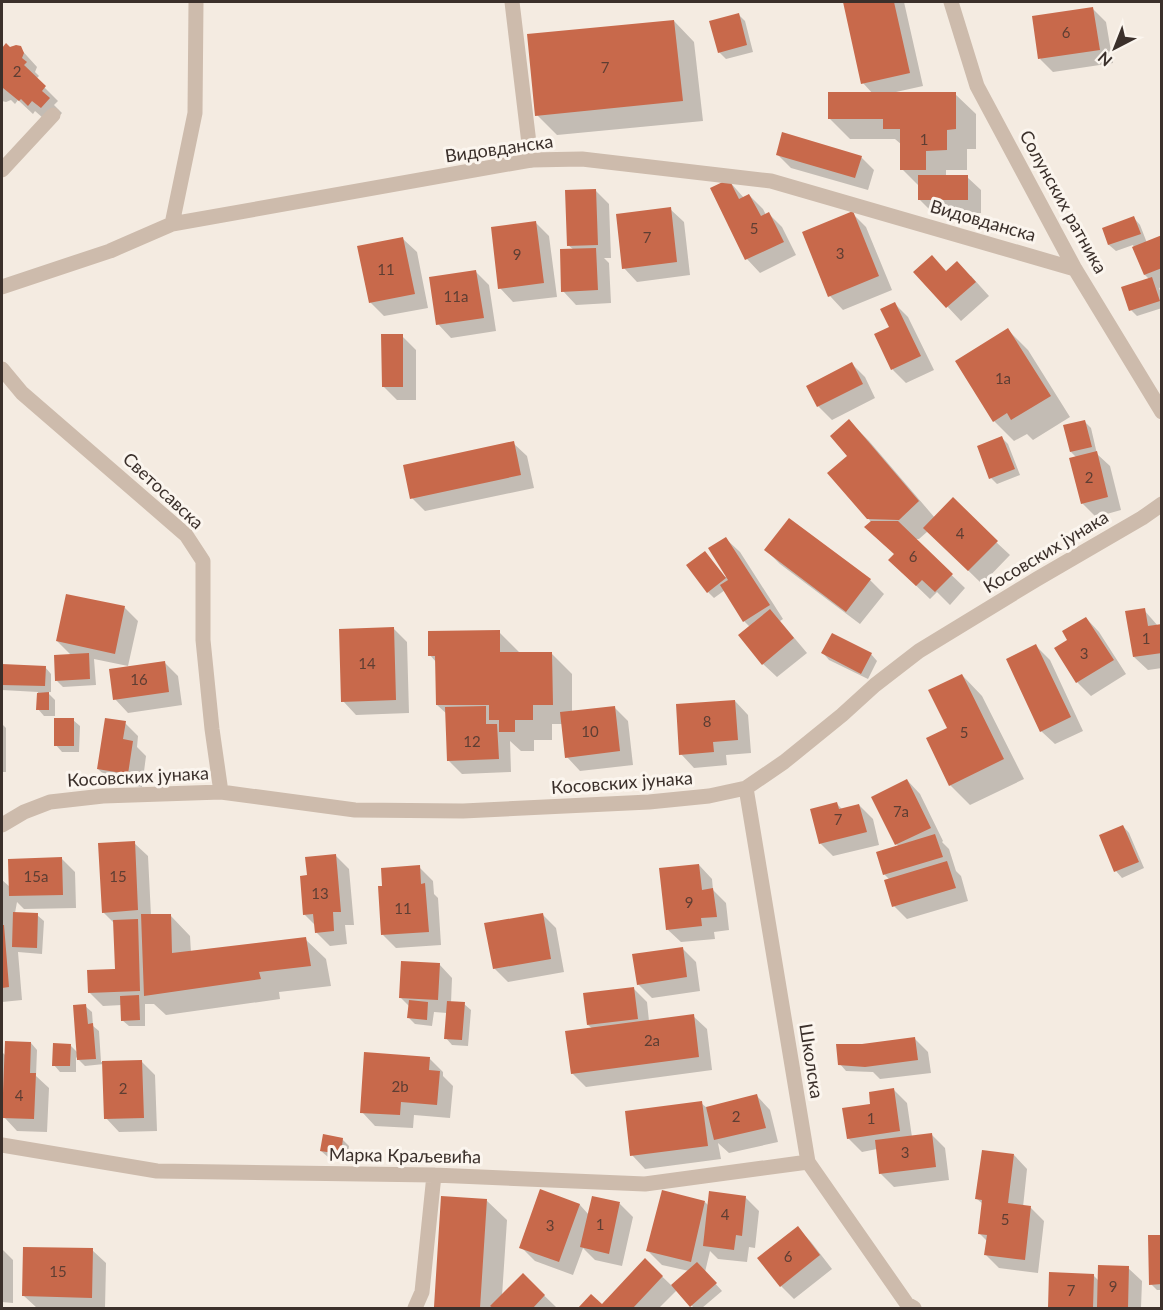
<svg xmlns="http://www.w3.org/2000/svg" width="1163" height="1310" font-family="Lato,sans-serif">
<rect width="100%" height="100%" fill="#f4ebe1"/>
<path fill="#0003" d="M844,2H904L923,86L896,92L955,94L976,114V149H967V170H946V177H967L981,190V213H933L919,199V186L902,169V145L895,139H850L829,118L873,94L863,83Z
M1092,8L1106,22L1113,63L1053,72L1040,59Z
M738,14L745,21L753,52L726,59L719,52Z
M674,21L694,42L703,121L557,135L537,115Z
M18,46L37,67L35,72L39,76L36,79L58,101L54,105L62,113L55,121L43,118L35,111L33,114L18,100L15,104L11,100L6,102L2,101V48Z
M777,154L861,157L874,170L868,190L791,168Z
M729,181L744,198L749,195L763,209L766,215L769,214L782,227L796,255L760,273L747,259L712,189Z
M596,191L609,204L611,258H604L609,263L611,303L576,305L563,291L574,250L568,245Z
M670,209L684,222L690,275L637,282L624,268Z
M852,213L866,227L892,290L843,310L830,296L804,232Z
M1134,218L1140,225L1147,243L1162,237V287L1159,288L1162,296V308L1137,316L1131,310L1149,279L1145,275L1133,245L1116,251L1109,245L1104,229Z
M536,223L549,236L557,297L513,302L500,288Z
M403,239L417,252L428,308L384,316L370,302Z
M475,271L489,285L496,331L451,338L438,324Z
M915,272H947L971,276L989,296L961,321Z
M895,304L908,317L934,370L906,383L893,370L876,335L891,328Z
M1008,330L1028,350L1070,417L1033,440L1027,434L1014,441L994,421Z
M402,336L416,350V400H397L383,386Z
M852,364L865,377L875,398L832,420L818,406Z
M849,421L869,441L935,518L996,542L1010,555L982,584L928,531L919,539H914L965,588L950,605L937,592L930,599L903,573L895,554L868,518L849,456Z
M1085,422L1091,428L1097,454L1110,466L1121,510L1096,517L1082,503L1077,458L1071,452Z
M1002,438L1008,444L1020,475L997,484L991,478Z
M513,443L527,456L534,488L425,511L412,498Z
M789,520L870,580L884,594L860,624L780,564L766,550Z
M726,539L740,552L783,619L780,621L807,653L777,677L763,664L750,627L744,621L725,590L714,598L708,592L705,553L725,577L727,576Z
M124,607L138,621L128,666L94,659L96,685L63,687L57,681L72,656L57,641Z
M1144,610L1158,626L1162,625V668L1148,670L1134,657Z
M1086,618L1099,632L1126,674L1091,696L1077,682L1056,648L1069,640Z
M393,628L407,642L409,713L356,715L343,701Z
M499,632L519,652L551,653L572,674V712L614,707L628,721L633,765L580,771L567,757L563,724H552V740H534V751H521L510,741L511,772L462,774L448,760L447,714L437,705L436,662L430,655Z
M1036,646L1050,660L1083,731L1055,744L1041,731Z
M823,653L871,654L877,661L868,679L829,660Z
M164,662L178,676L182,705L128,713L115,699Z
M2,666L45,667L51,674V692H47L55,700V716H44L38,709V692L2,690Z
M962,675L982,696L1024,779L970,805L950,785L949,729Z
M735,701L748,715L751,753L726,755L727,765L694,768L681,754Z
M73,720L80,726L79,752H62L56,745Z
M125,723L138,736L137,747L146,756L142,787L112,782L98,769Z
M2,724L6,728V772H2Z
M907,780L920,794L943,841L942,842L949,849L956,871L961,876L968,901L907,919L894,906L890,880L884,874L899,846L896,844Z
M837,804L843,810L859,805L873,819L879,845L833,856L820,843Z
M1123,826L1129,833L1144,868L1122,878L1116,871L1101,835Z
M134,843L148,856L151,916L170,915L190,936L191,953L305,939L326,959L331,986L279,992L280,999L166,1015L154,1004H145V1026H129L122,1020V1005L103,1006L89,992L116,971L115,924L103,912Z
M336,856L349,869L354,925H345L347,944L330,946L316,932V926L304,914L308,877Z
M62,859L75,872L76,908L24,909L17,902L15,913L37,915L44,921L42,954L18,952L22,1000L2,1002V880L10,887Z
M699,865L712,879L713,890L726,903L729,930L714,932L715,939L681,942L667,929Z
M419,867L433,881L434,894L438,898L441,945L396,948L383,935Z
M543,915L556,928L564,972L508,982L494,968Z
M682,948L696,962L700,991L652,998L638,984Z
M439,964L452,978L451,1003L464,1004L471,1010L468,1046L452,1045L446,1038L447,1013L434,1012L432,1026L415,1024L409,1018L410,1007L401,998Z
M633,988L647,1002L649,1021L693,1016L707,1029L712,1070L586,1087L572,1073L593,1029L588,1025Z
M85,1006L92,1012L93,1026L99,1031L101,1062L141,1061L155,1075L157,1131L119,1132L106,1118L104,1064L85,1066L76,1057V1072H60L54,1065L70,1045L78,1053Z
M914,1038L928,1052L931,1073L880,1079L873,1072L846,1071L840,1064L864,1045Z
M31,1043L37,1050L36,1076L49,1088L47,1132L17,1131L4,1117L5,1091H2V1052L6,1056Z
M429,1058L443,1072V1076L453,1086L450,1118L414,1115L413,1128L375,1126L362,1112Z
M893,1089L907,1103L912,1137L931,1134L945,1148L949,1180L894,1187L880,1173L877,1149L862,1152L848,1138Z
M757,1096L770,1110L778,1142L729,1153L718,1143L721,1159L645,1169L632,1155L701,1103L707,1108Z
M342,1139L349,1146L347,1160L328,1157L321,1151Z
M1014,1155L1027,1169L1023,1207L1031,1208L1044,1221L1038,1273L999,1268L986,1255L987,1241L979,1233L983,1204L977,1199Z
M541,1191L580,1205L589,1215L593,1197L620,1204L633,1217L622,1266L595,1260L583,1248L573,1275L535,1261L521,1247Z
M745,1197L759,1211L755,1248L749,1247L747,1262L718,1259L710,1251L705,1272L722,1291L702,1308H694L677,1290L659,1308H580L591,1296L602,1306L645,1260L672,1286L689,1271L662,1265L648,1251L705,1202L709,1206Z
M486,1200L507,1220L502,1296L523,1275L557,1308H438L436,1306Z
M798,1228L811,1242L832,1269L794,1299L781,1286Z
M1162,1236V1290H1157L1151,1284Z
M2,1249L13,1260V1303L2,1302Z
M92,1250L106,1263L105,1308H37L24,1296Z
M1128,1268L1142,1281L1141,1308H1049L1050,1274L1093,1275L1099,1281Z"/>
<path fill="#c8694b" d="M843,2H894L910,73L861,84Z
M1093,7L1100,50L1038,59L1032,16Z
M739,13L747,45L718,53L709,21Z
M674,20L683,101L535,116L527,34Z
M6,43L10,47L16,45L21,46L24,53L22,58L27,62L24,65L46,86L42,91L50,98L41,108L32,101L28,106L21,99L19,101L3,88L2,90V48Z
M828,92H956V129L947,130V150L926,151V170H900V129H883V119H828Z
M782,132L862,156L855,178L776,155Z
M918,175H968V200H918Z
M729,179L739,199L749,194L761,216L769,212L784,242L745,260L710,188Z
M596,189L598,245L567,246L565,190Z
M671,207L677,262L622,269L616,214Z
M853,211L879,276L828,297L802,232Z
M1134,216L1141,234L1108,245L1102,228Z
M536,221L544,283L498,289L491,227Z
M1162,235V268L1144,275L1132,247Z
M403,237L415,294L369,303L357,246Z
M596,248L598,290L561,292L560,249Z
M932,255L946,271L957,261L976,282L946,308L913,272Z
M476,270L484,318L436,325L429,277Z
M1152,277L1160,301L1129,311L1121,287Z
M895,302L921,356L891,370L874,334L889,327L880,309Z
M1008,328L1051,396L1011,420L1007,413L993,422L955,361Z
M381,334H403V387H382Z
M852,362L863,384L817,407L806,386Z
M849,419L919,501L899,520L867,519L827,473L847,456L830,436Z
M1085,420L1092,447L1070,452L1063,425Z
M1002,436L1015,469L989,479L977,446Z
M514,441L521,475L410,499L403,465Z
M1097,451L1108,497L1081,504L1069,458Z
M953,497L998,541L968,571L923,528Z
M789,518L871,579L846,612L764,550Z
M871,521H898L953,574L935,592L922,580L916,586L888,560L894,554L864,527Z
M726,537L770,605L743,622L720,585L728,580L708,548Z
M705,551L726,578L707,593L686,565Z
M66,594L125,606L115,654L56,641Z
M1145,608L1148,626L1162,624V653L1133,657L1125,611Z
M770,609L794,638L762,665L738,635Z
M1086,617L1114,660L1076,683L1054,648L1067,640L1062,631Z
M394,627L396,700L341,702L339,629Z
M500,630V652H552L553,705H533V720H515V732H499V720H489V705H436L435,656H428V631Z
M832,633L872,653L861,674L821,653Z
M1036,644L1071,717L1040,732L1006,659Z
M89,653L90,679L55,681L54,655Z
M165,661L169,692L113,700L109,669Z
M2,664L46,666L45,686L2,685Z
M962,674L1004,759L949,786L926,738L947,728L928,690Z
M49,692V710H36L37,693Z
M735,700L738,740L713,742L714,752L679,755L676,704Z
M486,706V724H497L499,759L447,761L445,707Z
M615,706L620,751L565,758L560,712Z
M54,718H74V746H54Z
M105,718L126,721L123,739L133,741L128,774L97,769Z
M907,779L931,828L895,845L871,797Z
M837,802L839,809L859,804L867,832L819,844L810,809Z
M1123,825L1139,862L1114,872L1099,835Z
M935,834L943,857L883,875L876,852Z
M135,841L138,910L102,913L98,843Z
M336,854L341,912H333L334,931L315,933L313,914L303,915L300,876L307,875L305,857Z
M62,857L63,895L9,896L8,859Z
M947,861L956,888L892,907L884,880Z
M699,864L702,890L713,888L717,917L701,918L702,926L666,930L659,868Z
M420,865L421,884L425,883L429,932L381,935L378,886H382L381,868Z
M13,912L38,913L37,948L12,947Z
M543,913L551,959L493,969L484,923Z
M141,914H171L172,953L306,937L311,966L259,972L261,979L144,996Z
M138,919L140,991L88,993L87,970L115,969L113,920Z
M2,925H4L9,987L2,988Z
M683,947L687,977L637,985L632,954Z
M401,961L440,963L438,1000L399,998Z
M634,987L638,1019L587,1025L583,993Z
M139,995L140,1020L121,1021L120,996Z
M409,1000L428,1002L427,1020L407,1018Z
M447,1001L465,1002L462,1040L444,1039Z
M86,1004L88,1024L93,1023L96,1059L77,1060L73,1005Z
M694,1014L699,1057L571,1074L565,1031Z
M915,1037L918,1060L865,1067L838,1065L836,1044H862Z
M5,1041L31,1042L30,1073H36L34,1119L2,1118Z
M53,1043L71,1044L70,1066H52Z
M364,1052L430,1057L429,1070L440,1071L437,1105L401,1102L400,1115L360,1113Z
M142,1060L144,1118L104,1119L102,1061Z
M894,1088L900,1131L847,1139L842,1108L870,1104L869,1092Z
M757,1094L766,1128L714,1140L706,1107Z
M702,1101L708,1146L630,1156L625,1111Z
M932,1133L936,1167L879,1174L875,1140Z
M323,1134L343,1138L341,1154L320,1151Z
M982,1150L1014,1154L1008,1203L1031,1206L1025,1260L984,1255L987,1235L978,1234L982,1200L975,1199Z
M540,1189L580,1204L559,1262L519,1248Z
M662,1190L705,1201L691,1262L646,1251Z
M709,1191L746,1196L742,1236L736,1235L734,1250L703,1246Z
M441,1196L487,1199L480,1308L434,1307Z
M592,1196L620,1202L609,1254L580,1247Z
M798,1226L820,1255L780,1287L757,1258Z
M1148,1235H1162V1284L1149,1285Z
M23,1247L93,1248L92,1298L22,1296Z
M645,1258L663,1276L633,1308H578L591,1294L602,1304Z
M697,1262L717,1283L690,1307L671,1285Z
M1098,1265L1129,1266L1128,1308H1097Z
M1049,1272L1094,1274L1093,1308H1048Z
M523,1273L545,1295L533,1308H493L490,1306Z"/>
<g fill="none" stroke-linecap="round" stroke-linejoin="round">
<path stroke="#cdbbac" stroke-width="15" d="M512,2L531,160
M2,170L53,115"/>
<path stroke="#cdbbac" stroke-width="15" d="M951,2L977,86L1075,269L1162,412
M172,224L195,113L196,2
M2,287L110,251L172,224L531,160L582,159L771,181L1075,269
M2,369L22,393L186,535L203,561V640L212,729L221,792
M746,788L808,1162L907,1304L914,1308
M2,825L24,812L50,802L103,796L221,792L355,810L463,811L649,802L709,796L746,788L784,762L842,715L875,685L919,651L1037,579L1142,518L1162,504
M2,1145L157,1171L434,1175L645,1184L808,1162
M415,1308L422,1292L434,1175"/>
</g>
<g text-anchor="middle" stroke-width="6" stroke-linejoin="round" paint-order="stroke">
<g font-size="15" fill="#5e3e33">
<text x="1066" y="38">6</text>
<text x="605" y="73">7</text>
<text x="17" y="77">2</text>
<text x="924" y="145">1</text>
<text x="754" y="234">5</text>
<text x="647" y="243">7</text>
<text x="840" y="259">3</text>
<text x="517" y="260">9</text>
<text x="386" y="275">11</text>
<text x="456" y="302">11a</text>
<text x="1003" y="384">1a</text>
<text x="1089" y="483">2</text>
<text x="960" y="539">4</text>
<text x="913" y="562">6</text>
<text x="1146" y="644">1</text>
<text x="1084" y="659">3</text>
<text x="367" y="669">14</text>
<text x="139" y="685">16</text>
<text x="707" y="727">8</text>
<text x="590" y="737">10</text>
<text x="964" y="738">5</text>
<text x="472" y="747">12</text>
<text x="901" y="817">7a</text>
<text x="838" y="825">7</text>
<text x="36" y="882">15a</text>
<text x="118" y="882">15</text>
<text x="320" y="899">13</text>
<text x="689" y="908">9</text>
<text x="403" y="914">11</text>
<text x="652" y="1046">2a</text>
<text x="400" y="1092">2b</text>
<text x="123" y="1094">2</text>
<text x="19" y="1101">4</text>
<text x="736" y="1122">2</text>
<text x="871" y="1124">1</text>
<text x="905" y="1158">3</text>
<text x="725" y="1220">4</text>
<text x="1005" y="1225">5</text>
<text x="600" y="1230">1</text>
<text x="550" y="1231">3</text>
<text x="788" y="1262">6</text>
<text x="58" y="1277">15</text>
<text x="1113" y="1292">9</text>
<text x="1071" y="1296">7</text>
</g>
<g font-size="18" fill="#3b302b" stroke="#fbf5ee">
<text transform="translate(499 149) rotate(-8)" y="6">Видовданска</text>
<text transform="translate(1063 202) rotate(61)" y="6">Солунских ратника</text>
<text transform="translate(983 221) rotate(16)" y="6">Видовданска</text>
<text transform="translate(163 491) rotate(43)" y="6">Светосавска</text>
<text transform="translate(1046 552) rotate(-31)" y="6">Косовских јунака</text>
<text transform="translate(138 777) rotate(-3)" y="6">Косовских јунака</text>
<text transform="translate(622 783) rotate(-4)" y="6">Косовских јунака</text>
<text transform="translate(811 1061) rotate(81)" y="6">Школска</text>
<text transform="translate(405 1156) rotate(1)" y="6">Марка Краљевића</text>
</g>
</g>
<rect width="1163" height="1310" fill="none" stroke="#3b302b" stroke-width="6"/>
<g transform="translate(1115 48) rotate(222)" stroke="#fbf5ee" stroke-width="4.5" paint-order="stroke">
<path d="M0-4.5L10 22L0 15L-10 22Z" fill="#3b302b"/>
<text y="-9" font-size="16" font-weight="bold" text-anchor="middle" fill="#3b302b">N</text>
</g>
</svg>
